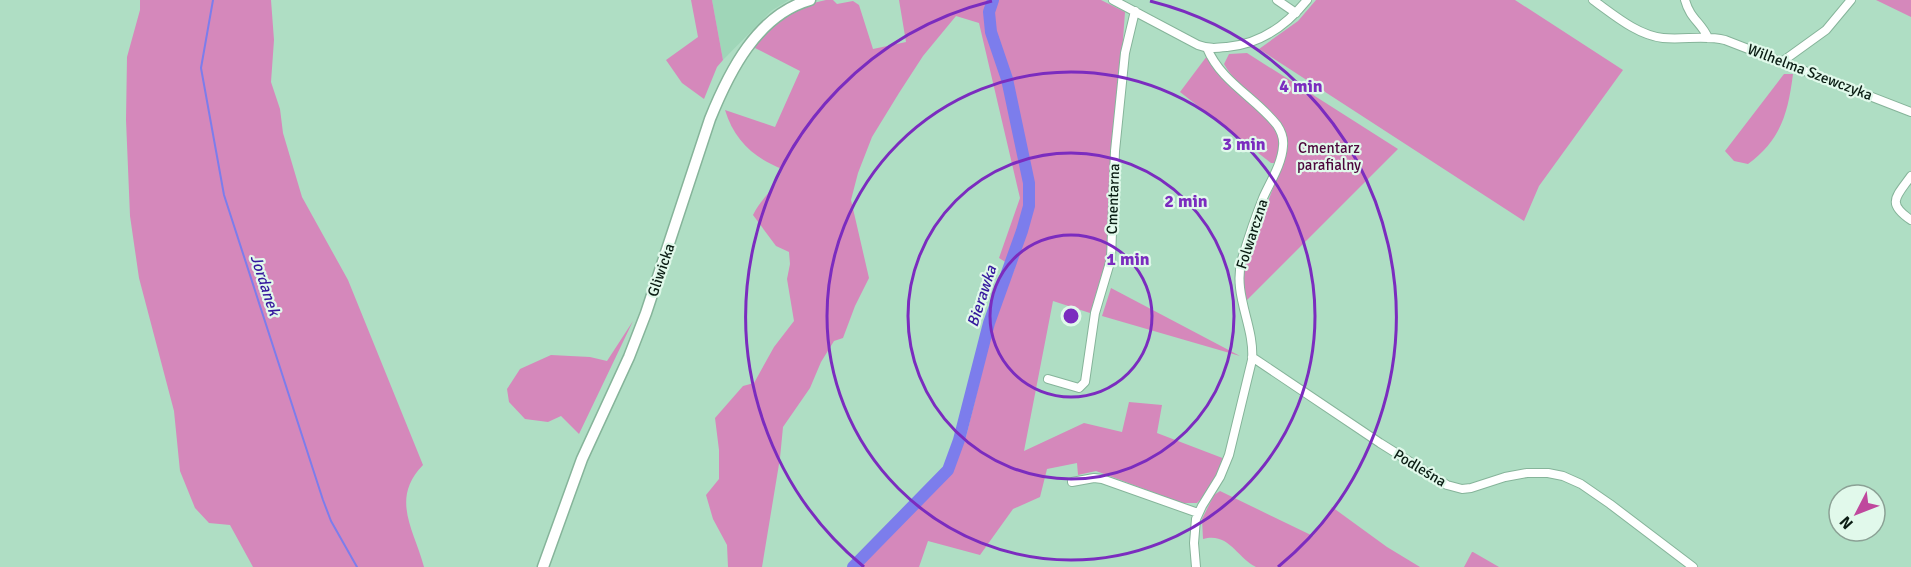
<svg xmlns="http://www.w3.org/2000/svg" width="1911" height="567" font-family="Signika,sans-serif">
<rect width="100%" height="100%" fill="#afdec4"/>
<path fill="#9fd6b8" d="M712,0H789L771,11L723,60Z"/>
<path fill="#d588bb" d="M140,0H271L274,40L271,82L280,109L283,133L302,197L348,280L423,465C390,499 414,529 424,567H253L230,525L209,523L195,508L180,471L174,411L139,278L130,216L126,120L127,57L140,10Z
M691,0H712L723,60L717,67L704,99L682,83L666,60L698,37Z
M826,0H833L837,4L853,1L859,5L873,49L906,42L899,0H1101L1125,12L1107,260C1103,278 1096,295 1093,314L1053,301L1024,451L1084,423L1122,432L1129,402L1162,405L1157,433L1225,459C1219,476 1210,491 1197,503H1182L1096,471L1078,475L1077,463L1047,469L1040,497L1013,509L980,555L928,541L919,567H859L943,480L965,441L997,311L1015,268L999,258L1020,198L979,23L956,16L923,56L899,93L872,137L858,173L851,200L869,278L855,306L843,338L834,341L821,362L810,388L783,427L780,458L762,567H728L727,545L713,519L706,495L719,479V450L715,418L743,386L754,383L774,347L794,321L787,279L790,264L789,252L776,246L753,215C761,198 777,188 782,169C754,158 734,140 725,110L775,127L800,71L753,47C775,21 792,7 826,0Z
M1316,0H1515L1623,70L1539,186L1524,221L1259,49L1298,21Z
M1876,0H1911V17Z
M1247,53L1398,149L1246,301L1240,278L1288,147C1287,109 1242,97 1224,64L1229,54Z
M1207,56L1228,83L1272,123L1281,141L1276,163H1271L1180,92Z
M1784,74H1793C1788,113 1781,140 1748,164L1734,161L1725,151Z
M1111,288L1240,356L1102,316Z
M633,321L579,434L561,416L548,422L525,419L509,402L507,389L520,369L551,355L590,357L607,361Z
M1220,491L1313,536L1332,507L1387,547L1420,567H1256C1236,557 1229,532 1203,539L1202,519L1214,495Z
M1472,552H1473L1499,567H1464Z"/>
<g fill="none" stroke-linecap="round" stroke-linejoin="round">
<path stroke="#7c7dec" stroke-width="2" d="M213,0L201,68L224,195L323,500L331,521L357,567"/>
<path stroke="#7c7dec" stroke-width="12" d="M853,567L948,470L959,440L989,323L1022,231L1029,206V183L1007,79L991,32L989,12L993,0"/>
<defs>
<path id="minor" d="M1113,0L1198,45C1208,49 1217,48 1227,47C1261,44 1286,26 1307,0
M1277,0L1296,13
M1593,0C1614,15 1637,35 1663,38C1684,40 1705,35 1725,40L1911,112
M1685,0C1690,19 1702,23 1708,38
M1783,61L1826,30L1851,0
M1911,176C1896,197 1886,203 1911,220
M1252,357L1380,443L1447,485L1462,489L1471,488L1505,477L1527,473H1548L1563,476L1581,484L1610,504L1693,567
M1048,379L1079,388L1085,382L1095,313L1111,259L1115,151L1125,53L1135,11
M1072,482L1094,478L1102,479L1198,513
M1196,567L1194,543L1196,519L1202,506L1220,477L1229,455L1252,360C1255,326 1232,295 1242,259C1248,239 1255,218 1263,198C1270,182 1282,164 1283,146C1284,138 1281,131 1277,125C1255,97 1221,82 1207,48"/>
<path id="major" d="M543,567L582,459L629,357L646,313L710,119C729,72 757,15 810,0"/>
</defs>
<use href="#minor" stroke="#86b49a" stroke-width="10"/>
<use href="#major" stroke="#86b49a" stroke-width="13"/>
<use href="#minor" stroke="#fff" stroke-width="8"/>
<use href="#major" stroke="#fff" stroke-width="10"/>
</g>
<g fill="none" stroke="#7b2cbf" stroke-width="3">
<circle cx="1071" cy="316" r="81"/>
<circle cx="1071" cy="316" r="163"/>
<circle cx="1071" cy="316" r="244"/>
<path d="M864 567A325 325 0 0 1 992 1M1150 1A325 325 0 0 1 1278 567"/>
</g>
<g text-anchor="middle" stroke-width="4.5" stroke-linejoin="round" paint-order="stroke">
<g font-size="15" fill="#0b1d14" stroke="#e1f9eb">
<text transform="translate(1810 72) rotate(21)" y="5">Wilhelma Szewczyka</text>
<text transform="translate(1113 199) rotate(-88)" y="5">Cmentarna</text>
<text transform="translate(1252 234) rotate(-72)" y="5">Folwarczna</text>
<text transform="translate(661 270) rotate(-71)" y="5">Gliwicka</text>
<text transform="translate(1420 468) rotate(31)" y="5">Podleśna</text>
</g>
<g font-size="15" fill="#4d063c" stroke="#e1f9eb">
<text x="1329" y="153">Cmentarz<tspan x="1329" dy="17">parafialny</tspan></text>
</g>
<g font-size="16" font-style="italic" fill="#35189d" stroke="#e1f9eb">
<text transform="translate(266 285) rotate(72)" y="6">Jordanek</text>
<text transform="translate(981 296) rotate(-72)" y="6">Bierawka</text>
</g>
</g>
<circle cx="1071" cy="316" r="9" fill="#7b2cbf" stroke="#e1f9eb" stroke-width="3"/>
<g font-size="18" text-anchor="middle" font-weight="bold" fill="#7b2cbf" stroke="#e1f9eb" stroke-width="4.5" stroke-linejoin="round" paint-order="stroke">
<text x="1301" y="92">4 min</text>
<text x="1244" y="150">3 min</text>
<text x="1186" y="207">2 min</text>
<text x="1128" y="265">1 min</text>
</g>
<g transform="translate(1857 513) rotate(228)"><circle r="28" fill="#e1f9eb" stroke="#8ba195" stroke-width="1.5"/>
<path d="M0-4.5L10 22L0 15L-10 22Z" fill="#bf489d"/>
<text y="-9" font-size="16" font-weight="bold" text-anchor="middle" fill="#0b1d14">N</text>
</g>
</svg>
